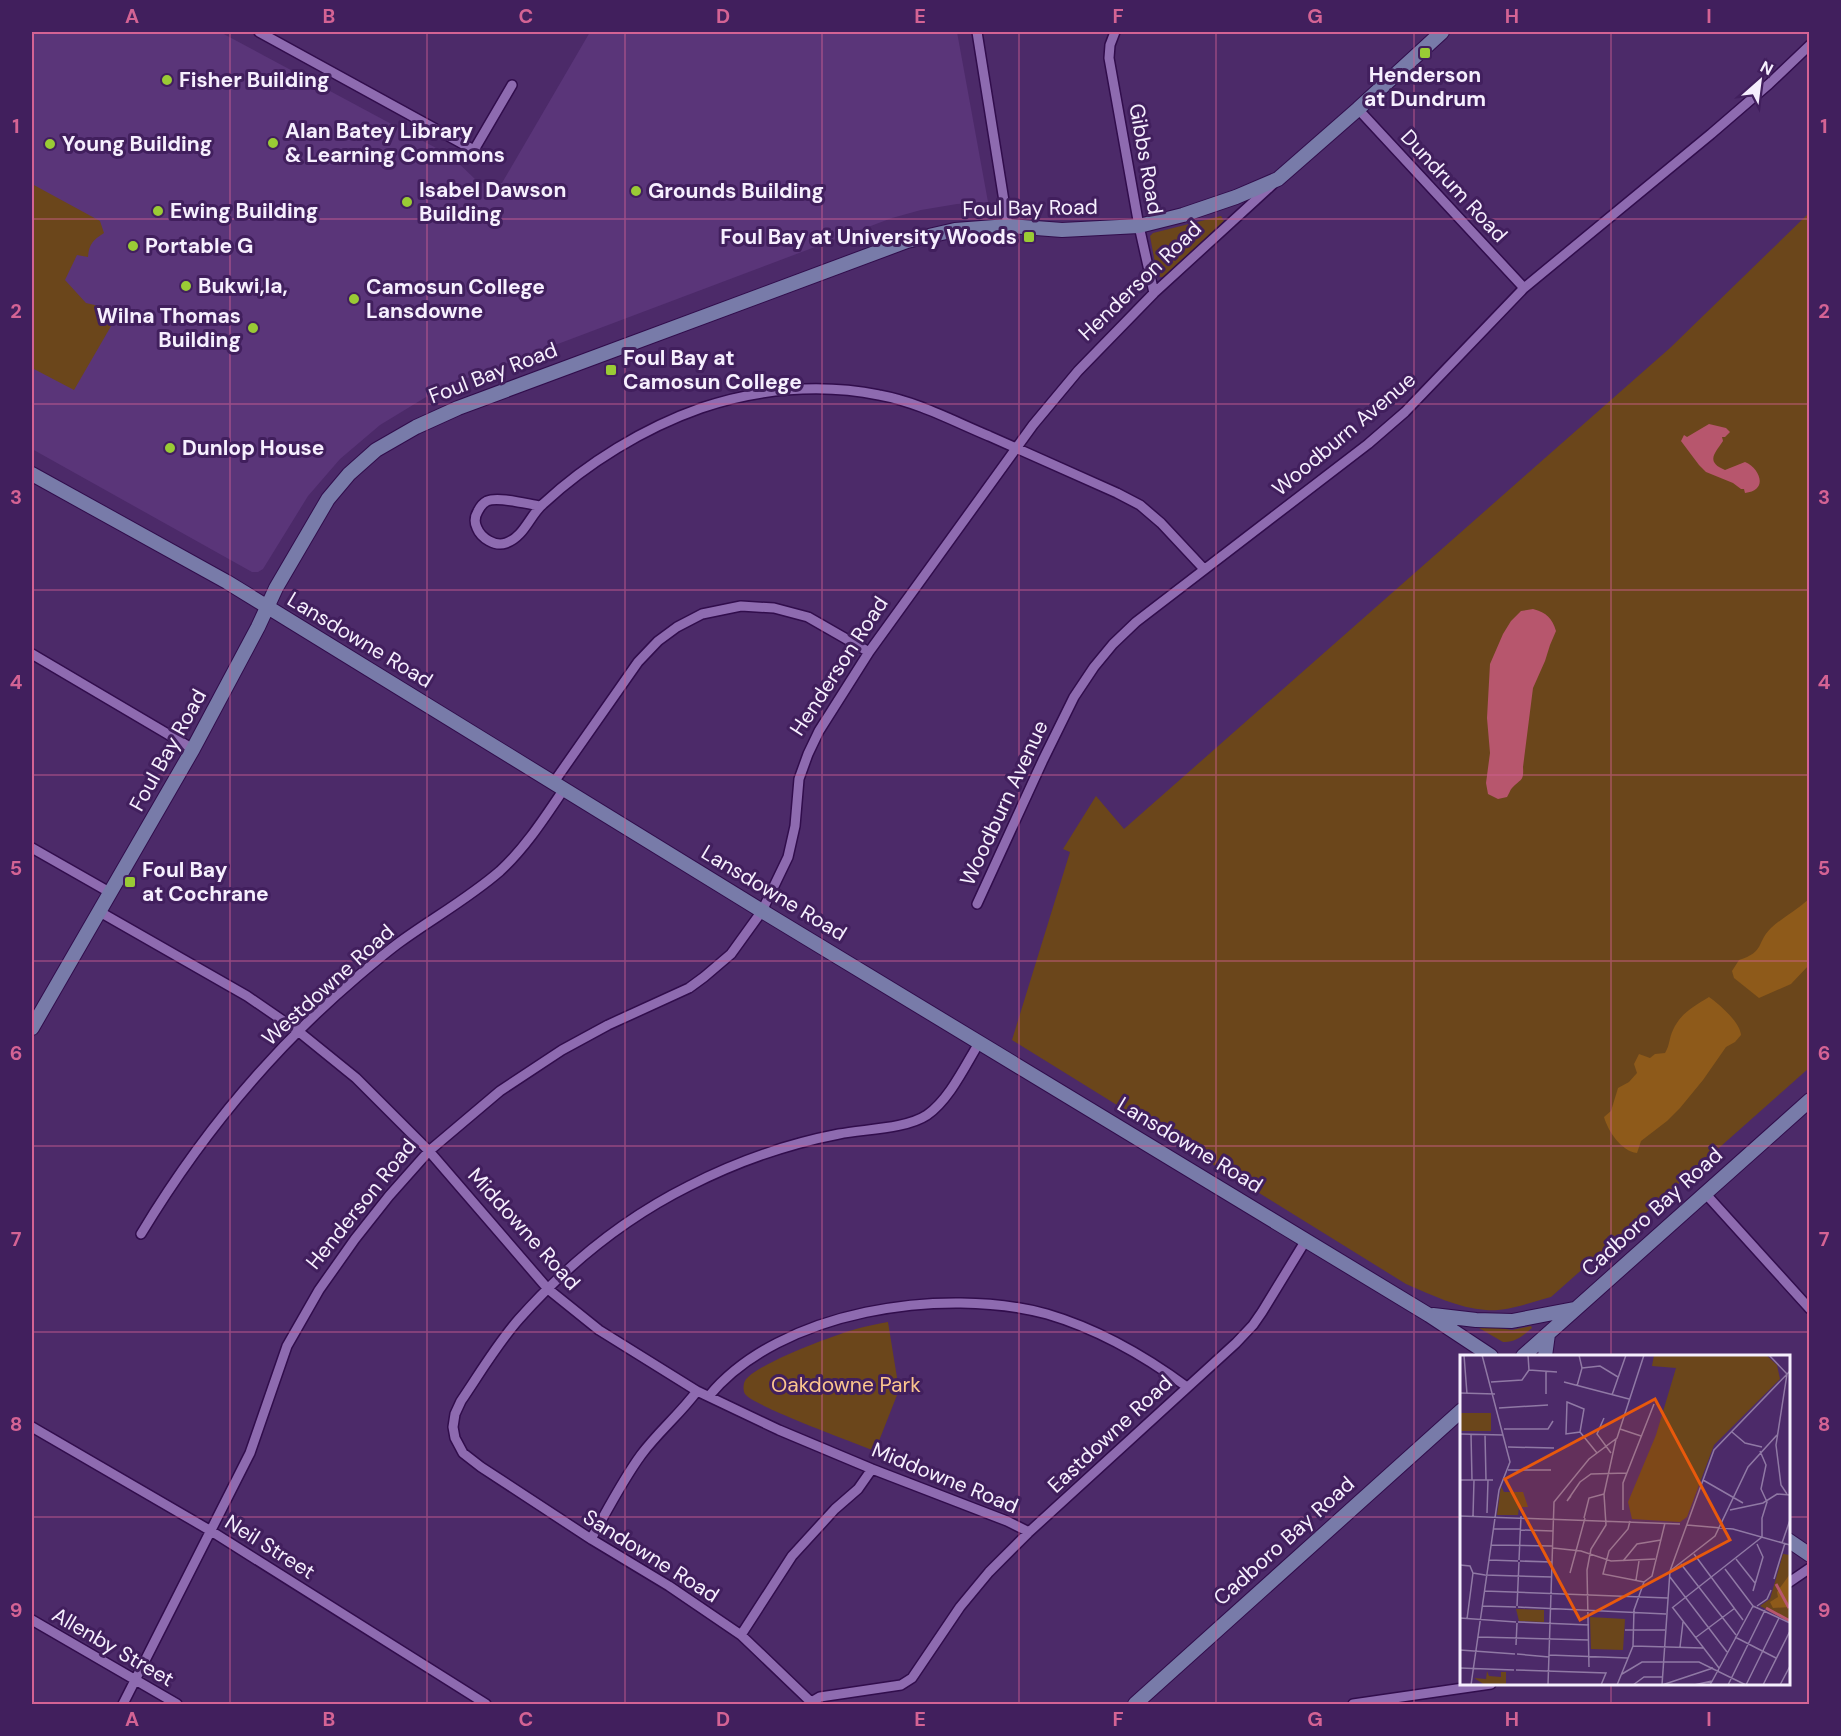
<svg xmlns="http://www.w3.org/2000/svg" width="1841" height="1736" font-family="'DM Sans',sans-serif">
<rect width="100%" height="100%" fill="#4c2a69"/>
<path fill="#5a3579" d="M32,32H220L451,156L476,180L485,184L502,183L590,32H957L988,202L957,204L921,210L892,218L462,380L431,394L380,425L340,459L308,496L263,569L258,572H252L32,449Z"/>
<path fill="#6b461b" d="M32,184L100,221L104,233C93,240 89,244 88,257L77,255L65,280L86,303L103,307L114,321L74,390L32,368Z
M1809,213V1068L1551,1297C1531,1302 1507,1312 1486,1310C1458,1308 1432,1295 1406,1284L1012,1040L1070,852L1063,849L1096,796L1124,829L1670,348Z
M1221,216L1224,221L1165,277H1160L1157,274L1150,236L1153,233Z
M888,1322L899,1390L875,1451C856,1443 753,1406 745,1394C743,1391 743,1384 745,1381C753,1365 837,1334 856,1329C866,1326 877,1324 888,1322Z
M1480,1325L1512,1330L1531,1326L1532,1328C1524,1335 1515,1343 1503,1342L1479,1328Z"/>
<path fill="#8e5a1a" d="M1809,899V965L1791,984L1759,998L1734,978L1732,971L1739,960C1765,952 1756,943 1771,928C1783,917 1797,910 1809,899Z
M1709,997C1719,1004 1740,1022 1741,1035L1735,1042L1726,1047L1703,1080L1680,1108L1667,1121L1641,1141L1637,1153C1621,1151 1608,1131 1604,1117L1611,1111L1618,1088L1629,1082L1637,1073L1634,1064L1639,1054L1650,1058L1655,1054L1665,1053C1670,1045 1669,1038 1673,1030C1680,1014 1694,1006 1709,997Z"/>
<path fill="#b7566d" d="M1709,424L1726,428L1730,432L1725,437H1722L1723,441C1715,453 1705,462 1725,470L1745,462C1761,469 1768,491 1745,493L1744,489H1741L1733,483L1706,472L1699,465L1681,441L1684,435L1687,437Z
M1533,609C1547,613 1552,618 1556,631L1550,645L1545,661L1533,688L1523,767C1524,782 1521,778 1512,788C1510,790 1509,794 1507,797L1498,799L1488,794L1486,783L1490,753L1487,718L1490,664L1503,634L1511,621L1521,611Z"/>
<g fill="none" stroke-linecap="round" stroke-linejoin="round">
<defs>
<path id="street" d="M259,32L483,155
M977,32L1008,226
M1115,32L1110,45L1109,58L1139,226L1154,293
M1358,109L1524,288
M474,150L512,85
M540,506C527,504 498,496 487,501C483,503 480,507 478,511C475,516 474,522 477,528C481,538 495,547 506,543C524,537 530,515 543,504C587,463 644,428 701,408C757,389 820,383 879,395C918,402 953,421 989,436C1032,455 1075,474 1117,493L1140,505L1161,523L1204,569
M32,654L193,749
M554,782L638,662L658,641L677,627L702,614L741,606L774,608L808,617L869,652
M32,848L111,893
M977,904L1043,760L1074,697L1094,667L1113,644L1136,622L1368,444L1405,412L1524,288L1711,134L1769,84L1810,45
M100,912L247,996L298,1031L356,1078L429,1151L548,1289L599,1330L697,1391L779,1430L872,1469L1007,1521L1029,1532
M1704,1192L1810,1309
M141,1234C200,1136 270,1051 357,977C371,965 385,953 400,942C433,918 469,898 500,871C526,847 545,817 564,789
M709,1396C780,1310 944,1286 1047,1314C1098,1329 1145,1356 1187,1387
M32,1427L211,1531L486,1704
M591,1539C607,1511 622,1481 641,1455C658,1432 680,1414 697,1391
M1788,1583L1810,1568
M32,1620L177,1704
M741,1635L792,1556L835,1509L858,1489L872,1469
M811,1702L741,1635L669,1586L591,1539L481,1467L463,1453L455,1438L453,1427L455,1414L461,1401C480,1373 497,1344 519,1319C567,1265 625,1218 689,1186C736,1162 787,1144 839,1134C864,1129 906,1129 927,1115C949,1100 965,1066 979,1043
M123,1704L250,1453L287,1346L319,1290L355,1239L389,1196L429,1151L500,1091L562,1050L608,1025L689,988L704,977L731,954L762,911L788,857L795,826L799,779L808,754L819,731L869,652L1033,425L1078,371L1154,293L1272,185
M808,1704L820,1697L901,1685L912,1678L960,1607L989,1572L1029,1532L1236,1343L1253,1325L1262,1312L1306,1240
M1353,1704L1491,1684"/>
<path id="secondary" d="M32,474L227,582L762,911L1429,1315L1491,1356
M32,1028L193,749L258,627L276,588L328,499L349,474L376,450L416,427L458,408L907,241L955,230L1008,226L1062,230L1139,226L1183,215L1236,197L1278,179L1358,109L1442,32
M1433,1315L1476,1320L1512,1321L1574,1309
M1523,1356L1810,1100
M1545,1356L1548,1334
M1788,1540L1810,1555
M1135,1704L1462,1410"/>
</defs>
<use href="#street" stroke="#310d4c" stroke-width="12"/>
<use href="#secondary" stroke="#310d4c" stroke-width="16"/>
<use href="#street" stroke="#8e6bb0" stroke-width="9"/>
<use href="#secondary" stroke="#787ba9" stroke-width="14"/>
</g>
<path fill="none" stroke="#d46394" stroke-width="1.5" stroke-opacity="0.55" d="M230,32V1704M427,32V1704M625,32V1704M822,32V1704M1019,32V1704M1216,32V1704M1414,32V1704M1611,32V1356M32,219H1810M32,404H1810M32,590H1810M32,775H1810M32,961H1810M32,1146H1810M32,1332H1810M32,1517H1462M1788,1517H1810M1611,1684V1704"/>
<g fill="#9acb35" stroke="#411f5d" stroke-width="2">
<rect x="1419" y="47" width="12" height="12" rx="3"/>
<circle cx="167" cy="80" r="6"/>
<circle cx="273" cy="143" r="6"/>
<circle cx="50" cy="144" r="6"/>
<circle cx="636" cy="191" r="6"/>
<circle cx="407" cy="202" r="6"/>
<circle cx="158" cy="211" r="6"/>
<rect x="1023" y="231" width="12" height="12" rx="3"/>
<circle cx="133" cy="246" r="6"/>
<circle cx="186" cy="286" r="6"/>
<circle cx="354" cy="299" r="6"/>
<circle cx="253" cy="328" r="6"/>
<rect x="605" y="364" width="12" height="12" rx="3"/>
<circle cx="170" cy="448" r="6"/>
<rect x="124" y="876" width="12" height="12" rx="3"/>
</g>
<g text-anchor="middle" stroke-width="6" stroke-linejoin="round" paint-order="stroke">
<g font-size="21" font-weight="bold" fill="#f6effe" stroke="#411f5d" text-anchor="start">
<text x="1425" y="82" text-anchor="middle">Henderson<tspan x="1425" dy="24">at Dundrum</tspan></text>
<text x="179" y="87">Fisher Building</text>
<text x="285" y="138">Alan Batey Library<tspan x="285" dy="24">&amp; Learning Commons</tspan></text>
<text x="62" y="151">Young Building</text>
<text x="419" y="197">Isabel Dawson<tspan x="419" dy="24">Building</tspan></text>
<text x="648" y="198">Grounds Building</text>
<text x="170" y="218">Ewing Building</text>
<text x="1017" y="244" text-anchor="end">Foul Bay at University Woods</text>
<text x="145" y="253">Portable G</text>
<text x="198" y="293">Bukwi,la,</text>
<text x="366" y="294">Camosun College<tspan x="366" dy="24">Lansdowne</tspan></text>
<text x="241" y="323" text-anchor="end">Wilna Thomas<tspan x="241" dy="24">Building</tspan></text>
<text x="623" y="365">Foul Bay at<tspan x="623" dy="24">Camosun College</tspan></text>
<text x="182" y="455">Dunlop House</text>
<text x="142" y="877">Foul Bay<tspan x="142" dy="24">at Cochrane</tspan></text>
</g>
<g font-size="21" fill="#f6effe" stroke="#411f5d">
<text transform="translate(1146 159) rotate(80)" y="7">Gibbs Road</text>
<text transform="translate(1454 186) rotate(47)" y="7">Dundrum Road</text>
<text transform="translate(1030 208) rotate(-1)" y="7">Foul Bay Road</text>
<text transform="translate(1140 281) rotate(-44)" y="7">Henderson Road</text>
<text transform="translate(493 373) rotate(-21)" y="7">Foul Bay Road</text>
<text transform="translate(1344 434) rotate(-40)" y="7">Woodburn Avenue</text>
<text transform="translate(360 640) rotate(31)" y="7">Lansdowne Road</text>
<text transform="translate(839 666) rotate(-57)" y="7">Henderson Road</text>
<text transform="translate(168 750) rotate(-61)" y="7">Foul Bay Road</text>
<text transform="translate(1004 803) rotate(-65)" y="7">Woodburn Avenue</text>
<text transform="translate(774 893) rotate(31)" y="7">Lansdowne Road</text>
<text transform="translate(328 985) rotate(-42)" y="7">Westdowne Road</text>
<text transform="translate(1190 1145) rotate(31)" y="7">Lansdowne Road</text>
<text transform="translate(361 1204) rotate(-51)" y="7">Henderson Road</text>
<text transform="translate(1652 1212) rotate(-42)" y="7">Cadboro Bay Road</text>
<text transform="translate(524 1229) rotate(48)" y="7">Middowne Road</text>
<text transform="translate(1110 1434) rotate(-43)" y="7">Eastdowne Road</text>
<text transform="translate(945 1478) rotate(22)" y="7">Middowne Road</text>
<text transform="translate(1284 1541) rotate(-42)" y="7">Cadboro Bay Road</text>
<text transform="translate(270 1547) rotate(32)" y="7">Neil Street</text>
<text transform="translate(651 1556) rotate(32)" y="7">Sandowne Road</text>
<text transform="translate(113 1647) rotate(30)" y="7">Allenby Street</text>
</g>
<g font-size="21" fill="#fcc68e" stroke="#411f5d">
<text x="846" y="1392">Oakdowne Park</text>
</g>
</g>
<g transform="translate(1460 1355)">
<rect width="330" height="330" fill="#4c2a69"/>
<path d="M194,0H306L317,10L320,24L254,90L227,162L220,167L172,164L168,147L196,80L216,13L192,11ZM0,58H31V76H0ZM41,131L44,137H63L68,152H59L58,160H37ZM323,199L330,200V266L300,251L310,244ZM56,254L84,255V267L59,266ZM130,262L165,264L163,295L131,294ZM27,316L29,321L41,322V317H46V330H25L14,323L26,324Z" fill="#6b461b"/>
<path d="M330,219V252L313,253L310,247L318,242L317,237Z" fill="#8e5a1a"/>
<path fill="none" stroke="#b7566d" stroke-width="3" d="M316,229L329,253M306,253L330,266"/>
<path fill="none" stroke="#9079a5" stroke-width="1.5" d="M4,0L7,39M309,0L327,19M122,13L140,11L158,22M69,15L97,17M86,16V39M31,27L62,25L69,15L68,0M104,27L169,44M117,31L122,13L119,0M0,38L35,39M152,40L166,0M107,47L124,54L120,77L106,79ZM39,53L88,50M144,63L137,79L151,98M44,74H88L93,66M160,74L181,81M120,77L137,98M272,77L285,88L302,92M0,79L43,80M11,79L12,125M25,79L26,125M48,92L94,93M300,96L306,110L301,134L307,147L302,163V182M48,115H91M0,125H33M243,125L283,148M327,139L321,130L316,90L327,19M111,141L107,146L120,127L131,119L167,118M163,155V128L194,49M270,155L303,148L317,139L330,140M27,158L28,125M0,161L220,169M13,161L14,125M124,163L129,143L144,139M170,166L168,174L149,196L143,219L184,227M227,170L273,174L330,190M33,174H60M60,175L93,176M322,188L330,165M31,190L92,191M93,193L121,196L151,206L195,204M234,199L283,265M276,204L295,228M29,205L58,206M59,205L61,161M60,206L92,207M163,206L177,189L201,185M221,209L276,280M0,210L10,211L13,218L25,220L92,222M265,214L293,251M210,216L255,181L288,112L317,80M110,218L125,163M210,222L267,297M314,224L325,188M176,225L179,206M24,236L208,243M293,236L303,202L297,189M22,251L56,252M57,251L59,207M293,251L330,268M297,251L307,244L311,235M58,252L206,259M212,253L302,182M213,253L259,313M0,263L56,267M7,264L13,218M58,267L129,270M165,275H205M18,282L129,285M275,282L316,303M235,283L275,253M56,290L57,268M173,291L243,293M220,292L223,267M0,295L55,299M57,299L89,302M89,300L168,303M129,312L127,215L131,194L146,170L144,139L156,84M0,313L54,315M56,315L146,318L141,330M162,319L182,307H239L286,330M11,330L39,135L50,107L22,0M88,330L94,147L129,104L157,83L184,0M157,330L173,291L174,255L184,227L192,221L205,168M173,330L184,322H202M202,330L253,313M202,330L210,216L254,95L330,16M234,330L252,326M250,330L293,251M268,330L305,255M286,330L319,263M303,330L330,276M320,330L330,311"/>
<path fill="#e8590c" fill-opacity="0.15" stroke="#e8590c" stroke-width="3" d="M195,44L270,185L120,265L45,124Z"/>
<rect width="330" height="330" fill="none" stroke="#f6effe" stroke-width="3"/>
</g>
<rect width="1841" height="1736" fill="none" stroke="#411f5d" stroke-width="66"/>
<g transform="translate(1760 81) rotate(28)" stroke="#411f5d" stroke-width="4.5" paint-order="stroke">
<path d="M0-4.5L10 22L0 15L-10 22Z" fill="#f6effe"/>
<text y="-9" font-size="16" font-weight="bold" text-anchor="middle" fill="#f6effe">N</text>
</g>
<rect x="33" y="33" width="1775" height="1670" fill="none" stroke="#d46394" stroke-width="2"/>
<g font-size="20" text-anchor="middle" font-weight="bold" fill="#d46394">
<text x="132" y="23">A</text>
<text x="329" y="23">B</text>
<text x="526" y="23">C</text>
<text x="723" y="23">D</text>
<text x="920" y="23">E</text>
<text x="1118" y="23">F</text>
<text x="1315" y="23">G</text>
<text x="1512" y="23">H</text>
<text x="1709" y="23">I</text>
<text x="16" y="133">1</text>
<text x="1824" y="133">1</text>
<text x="16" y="318">2</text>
<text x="1824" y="318">2</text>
<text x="16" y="504">3</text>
<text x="1824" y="504">3</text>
<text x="16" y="689">4</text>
<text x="1824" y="689">4</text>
<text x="16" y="875">5</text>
<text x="1824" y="875">5</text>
<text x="16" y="1060">6</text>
<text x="1824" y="1060">6</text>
<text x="16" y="1246">7</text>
<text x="1824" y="1246">7</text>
<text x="16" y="1431">8</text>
<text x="1824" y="1431">8</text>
<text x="16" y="1617">9</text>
<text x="1824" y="1617">9</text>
<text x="132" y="1726">A</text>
<text x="329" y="1726">B</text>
<text x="526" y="1726">C</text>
<text x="723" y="1726">D</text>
<text x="920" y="1726">E</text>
<text x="1118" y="1726">F</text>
<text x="1315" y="1726">G</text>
<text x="1512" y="1726">H</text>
<text x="1709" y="1726">I</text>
</g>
</svg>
